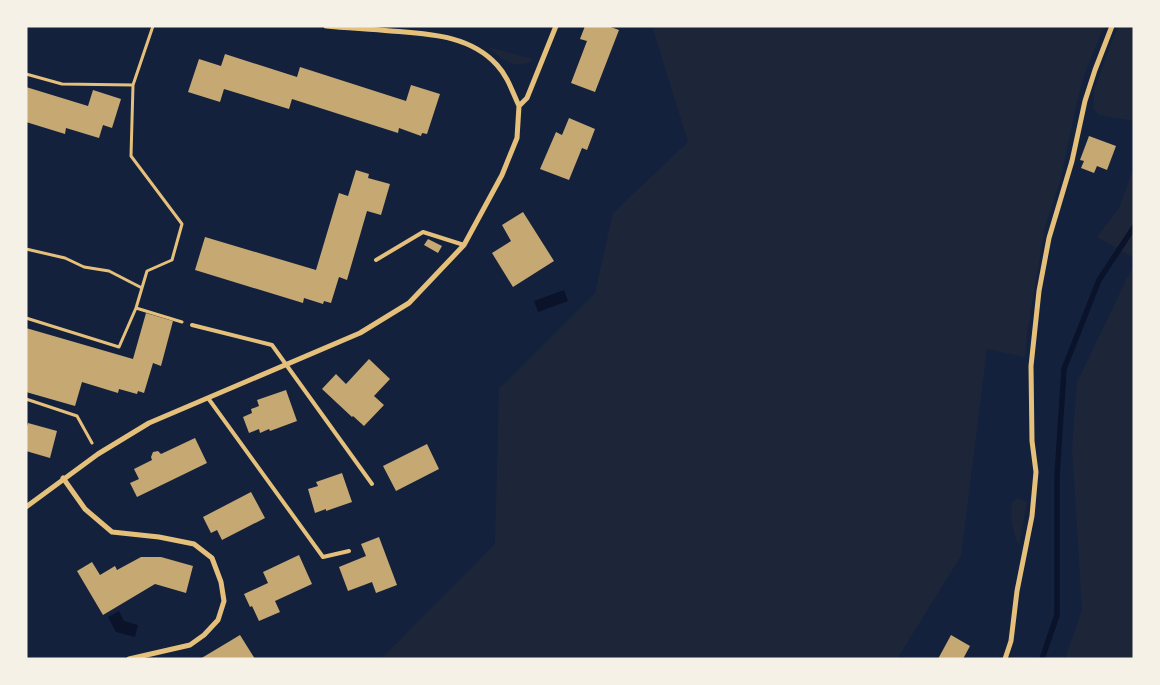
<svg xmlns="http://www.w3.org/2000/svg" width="1160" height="685" font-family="Cabin,sans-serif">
<rect width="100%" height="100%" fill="#14213d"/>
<path fill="#1d2539" d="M652,26H1104L1085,73L1077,102L1061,178L1045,227L1027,333L1025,357L987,349L961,556L897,659H381L495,544L499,389L595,293L613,213L688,142Z
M1118,26H1134V121L1099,115L1093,108L1094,90Z
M489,47L533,59C520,73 498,58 489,47Z
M1134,167V258L1097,237L1119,208Z
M1134,264V659H1065L1082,610L1072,448L1077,382Z
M1017,498L1027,502L1019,545C1012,530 1010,519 1012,503Z"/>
<path fill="#0b132b" d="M564,290L568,301L538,312L534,301Z
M119,611L124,621L138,625L135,637L116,632L108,617Z"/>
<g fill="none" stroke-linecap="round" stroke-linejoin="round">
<path stroke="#0b132b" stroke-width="5.5" d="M1042,659L1057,615V476L1064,369L1099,280L1134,227"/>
</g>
<path fill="#c6a872" d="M585,26H608L619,30L595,92L571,83L587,41L580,39Z
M225,54L297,77L300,67L406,101L411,85L440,94L427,134L422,133L421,136L399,128L398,133L292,99L289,109L224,89L220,102L188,92L199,59L221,66Z
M26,87L88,106L93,90L121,99L112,128L103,125L99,138L66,128L65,134L26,122Z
M569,118L595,129L587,150L582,148L569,180L540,169L556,132L562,135Z
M1089,136L1116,146L1107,170L1097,166L1094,173L1081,168L1084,161L1080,160Z
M356,170L369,174L368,178L390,184L381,215L367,211L347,280L339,277L331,303L324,301L323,304L304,298L303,303L195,270L205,237L316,270L339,193L348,196Z
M523,212L554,261L513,287L492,253L511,241L502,225Z
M428,239L442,246L438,253L424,245Z
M146,313L173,321L161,366L153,363L144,393L138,391L137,394L119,389L118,393L82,382L75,406L26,392V328L133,359Z
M369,359L390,379L374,396L384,405L364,426L353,416L352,417L322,389L336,374L346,384Z
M286,390L297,421L270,431L269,429L260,433L259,429L249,433L243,417L252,413L251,409L259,406L257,400Z
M28,423L57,431L50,458L26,451V429Z
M195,438L207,463L137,497L130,483L139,479L134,469L152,460L151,457L153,452L158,451L161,454Z
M427,444L439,469L396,491L383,466Z
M342,473L352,502L326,511V509L315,513L308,489L318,486L316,482Z
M251,492L265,518L222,540L217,530L211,533L203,517Z
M379,537L397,585L376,593L372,582L348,591L339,567L366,556L361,544Z
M299,555L312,584L275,601L280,612L259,621L252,606L250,607L244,594L268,583L263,572Z
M141,557H161L193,566L186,593L155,584L103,615L77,571L92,562L100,575L115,566L117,570Z
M240,635L255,659H200Z
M951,635L970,646L963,659H938Z"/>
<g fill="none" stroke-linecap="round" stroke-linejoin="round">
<path stroke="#e5c07b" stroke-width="3" d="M26,74L62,84L133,85L153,26
M133,85L131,156L182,224L172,260L147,271L136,308L182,322
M26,249L65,258L84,267L109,271L142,288
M26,318L119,347L136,308
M26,399L77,416L92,443"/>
<path stroke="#e5c07b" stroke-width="4" d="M376,260L423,232L464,245
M192,325L272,345L372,484
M208,398L323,557L349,551"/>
<path stroke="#e5c07b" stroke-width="5" d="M326,26C347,28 369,29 391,31C429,34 470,35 497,65C508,77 512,91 519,106
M63,478L85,509L112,532L159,537L194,544L212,558L221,582L224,601L218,620L204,635L190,645L129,659
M26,507L98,454L149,423L360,333L409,303L464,245L502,175L517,138L519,106L527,98L556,26
M1005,659L1011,641L1017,591L1032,516L1036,472L1032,441L1031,366L1039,291L1049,238L1072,161L1085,101L1095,70L1112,26"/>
</g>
<rect width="1160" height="685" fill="none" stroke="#f6f1e7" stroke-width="55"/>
</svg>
